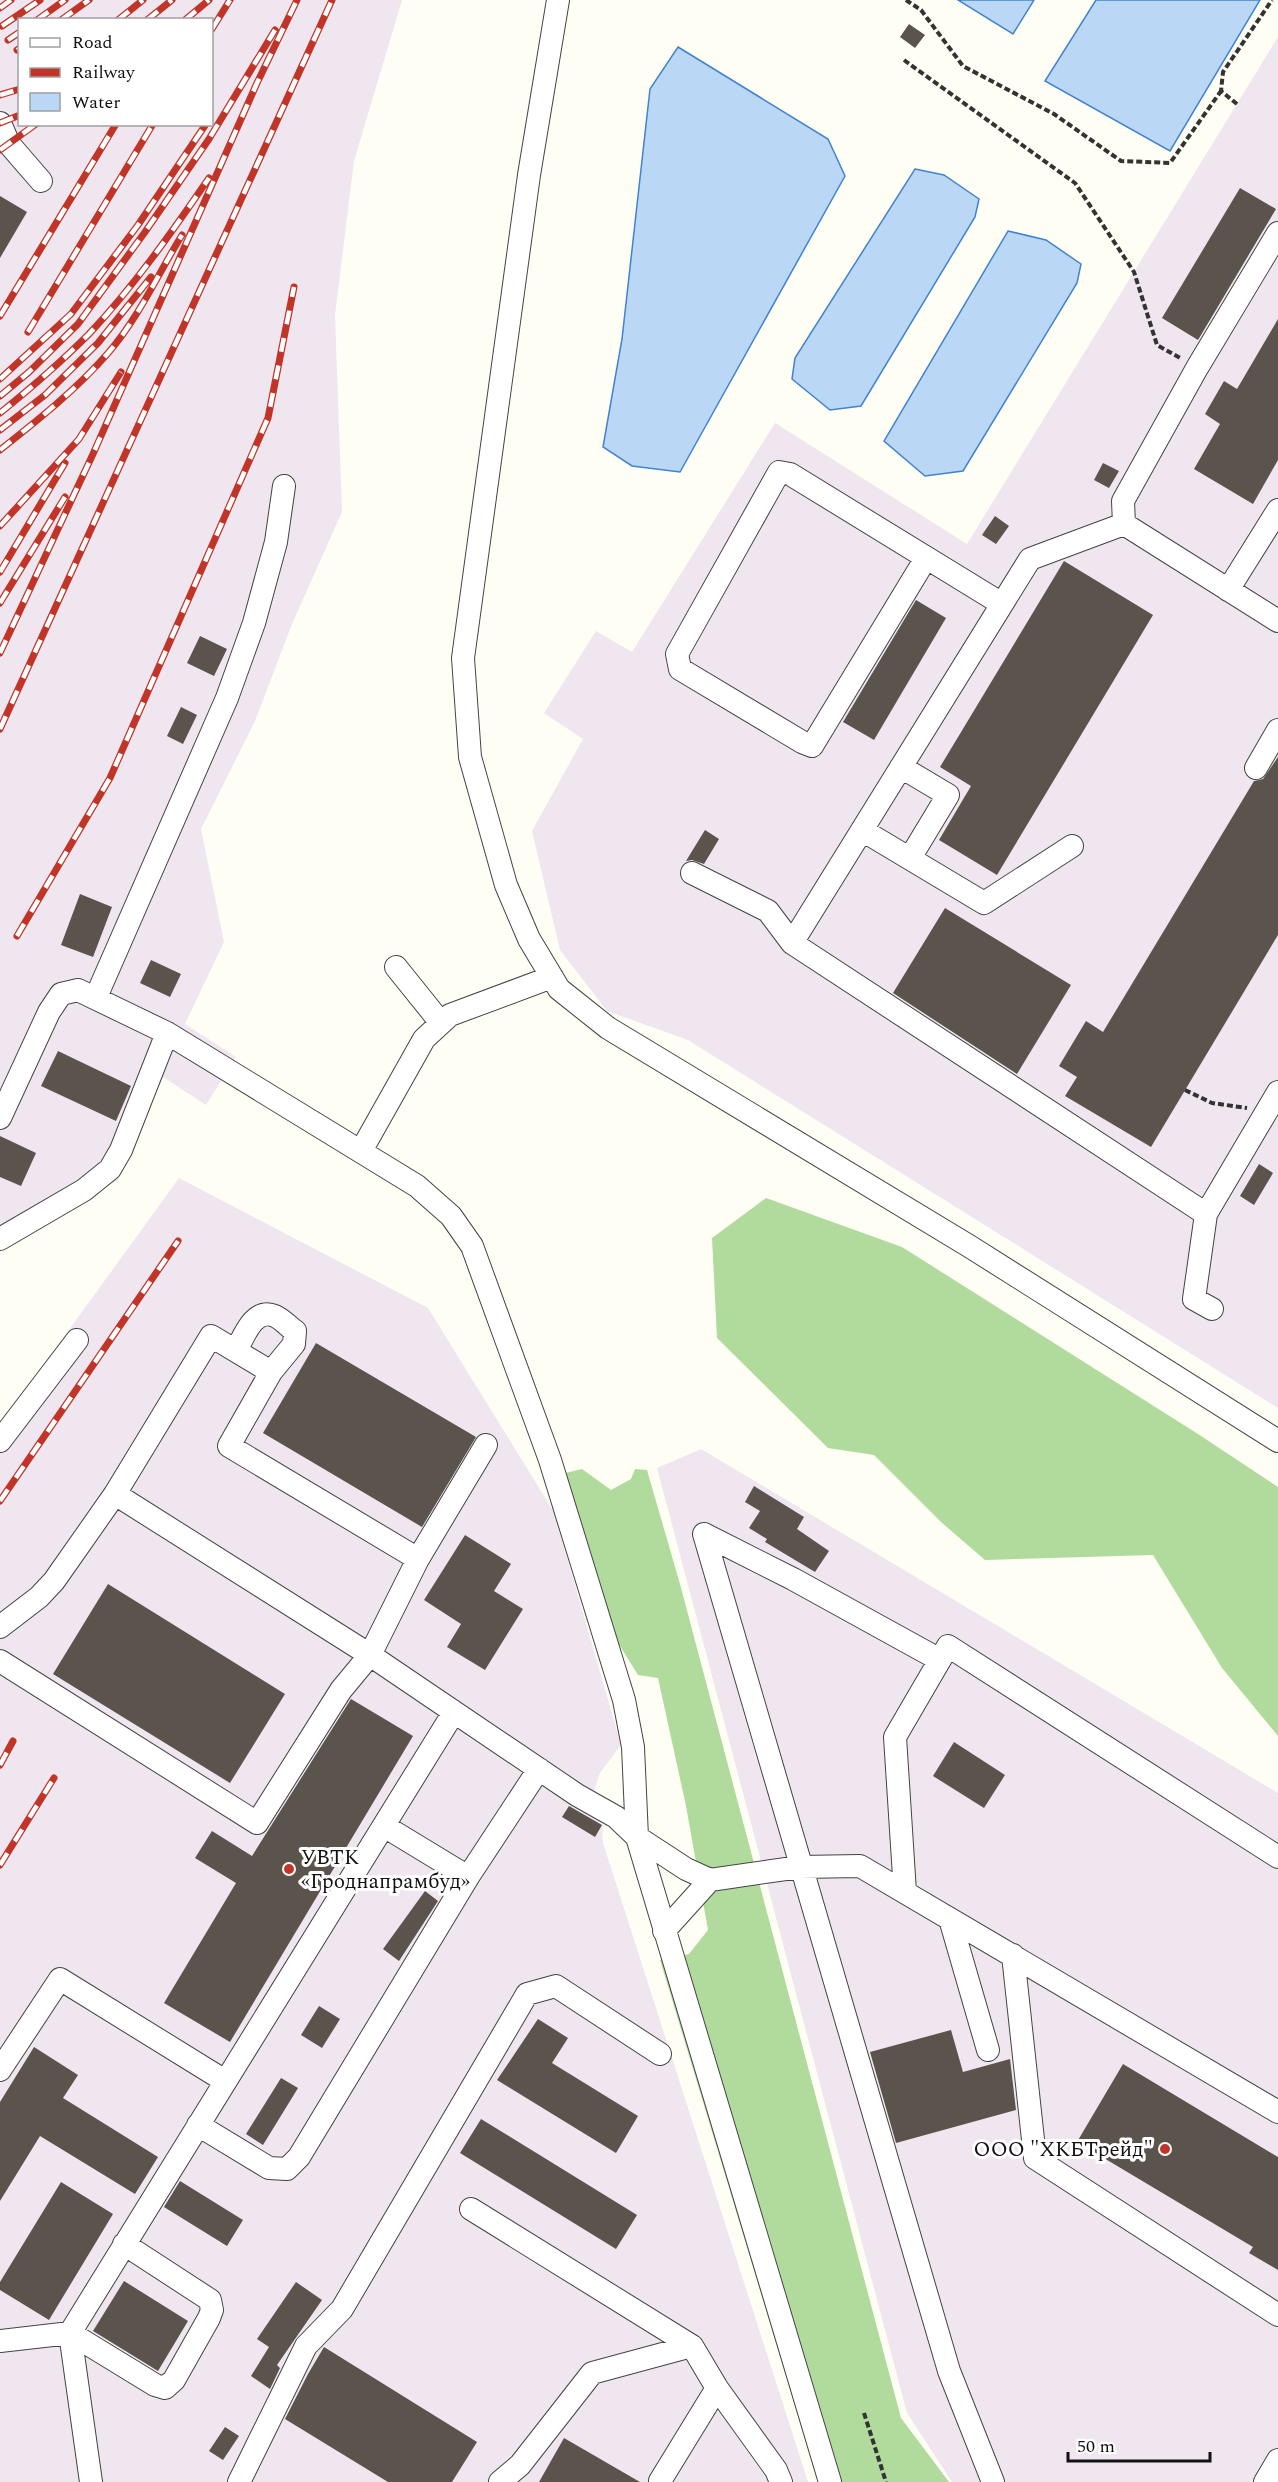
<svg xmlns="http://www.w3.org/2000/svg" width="1278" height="2482" font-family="Spectral,serif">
<rect width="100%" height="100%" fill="#fffef5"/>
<path fill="#efe6ef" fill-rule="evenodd" d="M0,0H402L354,161L335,315L342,512L292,624L255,721L201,829L224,942L185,1024L236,1057L206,1105L163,1077L118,1180L24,1232L0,1249ZM20,20H212V124H20Z
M1278,37V1408L688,1040L607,1011L560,950L532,831L583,739L544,713L596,631L632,652L775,423L967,544Z
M179,1178L428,1308L554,1512L621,1745L600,1773L590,1802L602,1825L603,1843L808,2482H0V1425Z
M701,1449L1278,1793V2482H952L907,2413L657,1468Z"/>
<path fill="#b1db9d" d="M766,1198L902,1247L1198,1434L1278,1487V1736L1222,1668L1153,1555L985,1560L941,1522L874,1455L828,1448L717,1338L712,1238Z
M582,1469L611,1490L631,1479L635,1469L647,1470L680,1584L901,2418L949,2482H818L660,1960L689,1954L708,1930L686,1806L658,1678L638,1675L607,1625L565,1473Z"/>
<path fill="#bad8f6" stroke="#4183cc" stroke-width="1.5" d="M958,0H1034L1013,34Z
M1096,0H1260L1170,151L1045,81Z
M678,47L828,139L845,176L680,472L632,466L603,447L622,339L650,89Z
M915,169L944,175L979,199L975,217L861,406L830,410L792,379L795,358Z
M1008,231L1046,240L1081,264L1077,283L963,471L925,476L884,441Z"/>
<path fill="#5a544d" d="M909,24L925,35L915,48L900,37Z
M1240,188L1276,209L1198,340L1162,318Z
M0,196L27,212L0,258Z
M1278,319V460L1253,504L1194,469L1220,424L1205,414L1224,381L1237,389Z
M1103,463L1119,471L1109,488L1094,480Z
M995,516L1009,526L996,544L982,535Z
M1064,561L1153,615L997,875L939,840L971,786L940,767Z
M916,600L946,618L874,740L843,722Z
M200,636L227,649L214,676L187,663Z
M181,707L197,715L183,744L167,736Z
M1278,757V935L1151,1147L1065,1096L1077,1077L1059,1066L1086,1021L1103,1032L1254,781L1263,779Z
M705,830L719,839L704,864L692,860L686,861Z
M80,894L112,907L93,957L61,945Z
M945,908L1071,985L1017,1074L893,993Z
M151,960L181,974L170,997L140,983Z
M58,1051L131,1086L116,1121L41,1086Z
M0,1136L36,1153L21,1186L0,1177Z
M1259,1164L1273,1173L1254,1205L1240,1196Z
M316,1343L476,1437L422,1527L263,1433Z
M754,1486L804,1517L797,1529L829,1551L815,1572L765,1542L767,1539L749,1528L760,1511L745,1502Z
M465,1535L511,1564L494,1591L523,1609L485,1670L447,1647L461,1624L424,1600Z
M108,1584L285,1694L230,1783L53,1674Z
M351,1699L413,1736L230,2042L164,2003L236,1883L195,1858L212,1831L252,1856Z
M954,1742L1005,1775L984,1808L933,1776Z
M569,1806L602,1825L595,1837L562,1817Z
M425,1891L438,1901L399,1961L383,1949Z
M319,2006L340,2019L322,2048L301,2035Z
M538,2019L568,2038L552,2063L638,2116L616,2153L497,2080Z
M951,2030L963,2072L1010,2059L1016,2110L896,2143L870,2052Z
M34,2047L78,2075L63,2098L158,2157L135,2194L40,2136L0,2201V2102Z
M1123,2064L1278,2157V2270L1249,2253L1253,2247L1077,2142Z
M281,2078L298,2088L263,2145L246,2134Z
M481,2119L637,2215L616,2249L460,2153Z
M180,2181L243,2220L227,2246L164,2207Z
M61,2182L113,2214L49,2320L0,2290V2282Z
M124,2281L188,2321L158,2371L93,2331Z
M296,2282L322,2300L277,2365L280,2368L270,2389L251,2376L269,2347L257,2339Z
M324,2347L477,2442L452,2482H388L285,2419L308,2374Z
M225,2427L239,2436L223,2460L209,2451Z
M564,2438L640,2482H539Z"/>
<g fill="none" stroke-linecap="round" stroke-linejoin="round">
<defs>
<path id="minor" d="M558,0L529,175L463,658L470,757L506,885L529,939L559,989L608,1028L969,1246L1278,1441
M0,123L9,144L41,181
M1124,524L1123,501L1197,368L1278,233
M926,558L812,746L802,742L680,669L677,654L779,472L790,474L1002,604
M1228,590L1278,510
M1278,621L1124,524L1030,559L792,943L1206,1214L1278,1092
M901,767L948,795L910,858
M1256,768L1278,730
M862,830L984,903L1072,846
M692,873L768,911L792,943
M396,967L441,1023
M96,997L227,698L254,623L276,542L284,486
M0,1118L49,1012L61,994L78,990L167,1033L417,1186L451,1216L472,1246L550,1460L624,1700L633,1747L637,1837L830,2482
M361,1151L424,1039L450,1015L552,977
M1206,1214L1194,1299L1212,1309
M0,1239L84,1190L110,1169L121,1150L167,1033
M236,1351C244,1336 254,1307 275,1316C282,1319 289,1327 295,1331L294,1344L271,1372
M0,1441L77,1340
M115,1494L211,1336L271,1372L229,1446L418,1559
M704,1534L949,2371L993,2482
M704,1534L793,1579L940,1660
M0,1627L39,1597L54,1581L115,1494L370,1655L577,1795L616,1817L637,1837L686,1869L710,1880L800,1867L860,1866L1278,2112
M0,1661L257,1823L341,1690L370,1655L418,1559L486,1445
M384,1826L468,1877L539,1769
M905,1892L895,1737L948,1646L1278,1857
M950,1919L988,2050
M664,1931L710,1880
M1013,1955L1035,2158L1278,2315
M0,2070L60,1979L225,2081
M198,2125L269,2168L287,2169L299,2157L468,1877
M471,2209L692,2346
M0,2341L70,2333L155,2385L165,2388L174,2380L209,2318L212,2310L210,2300L124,2244
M660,2481L717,2388
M91,2482L70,2333L454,1712
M239,2482L306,2346L342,2309L527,1994L556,1986L660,2054
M500,2482L520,2465L592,2373L692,2346L717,2388L776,2470L781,2482
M1265,2482L1278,2460"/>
</defs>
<use href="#minor" stroke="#444" stroke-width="24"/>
<path stroke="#333" stroke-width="4" stroke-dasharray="6 3" stroke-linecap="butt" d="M906,0L921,10L963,66L1054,114L1121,161L1170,163L1221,91
M904,60L1075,183L1134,272L1157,345L1182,359
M1237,104L1221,91L1223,72L1272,0
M1185,1090L1212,1103L1247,1108
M864,2413L886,2482"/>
<use href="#minor" stroke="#fff" stroke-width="22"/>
<defs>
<path id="rail" d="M0,8L11,0
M37,20L65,0
M61,20L89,0
M118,20L143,0
M147,20L172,0
M185,20L209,0
M2,26L40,0
M212,29L230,0
M8,40L20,32
M17,50L20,48
M0,95L20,89
M0,123L20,115
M0,150L36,124
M0,316L116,124
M28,332L153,124
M0,379L71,314L138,225L206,124
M0,396L29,372L78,324L145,232L209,139L275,30
M0,413C31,388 61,362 89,334C134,286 172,232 209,178
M0,430L45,395L98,343L151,277
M0,450C38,420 77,389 109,352C139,317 158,274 182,235
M0,526L79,439L121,372
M0,572L65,463
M0,603L65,497
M0,653L93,454L257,83L297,0
M0,729L332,0
M17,936L110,778L268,418L294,287
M0,1501L178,1241
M0,1765L13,1741
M0,1865L54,1778"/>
</defs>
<use href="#rail" stroke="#c13529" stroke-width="7"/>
<use href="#rail" stroke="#fff" stroke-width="4.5" stroke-dasharray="14" stroke-linecap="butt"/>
</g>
<g fill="#c13529" stroke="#fff" stroke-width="2">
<circle cx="289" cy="1869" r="6"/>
<circle cx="1165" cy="2149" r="6"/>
</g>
<g text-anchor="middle" stroke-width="6" stroke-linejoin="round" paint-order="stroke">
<g font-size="21" fill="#111" stroke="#fff" text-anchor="start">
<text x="301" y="1864">УВТК<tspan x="301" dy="24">«Гроднапрамбуд»</tspan></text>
<text x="1153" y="2156" text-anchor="end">ООО "ХКБТрейд"</text>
</g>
</g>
<rect x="18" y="18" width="195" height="108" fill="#ffffff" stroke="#a0a0a0" stroke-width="1.5"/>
<rect x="30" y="38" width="30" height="9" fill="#ffffff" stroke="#a0a0a0" stroke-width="1.5"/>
<text x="72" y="48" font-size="18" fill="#111111">Road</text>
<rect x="30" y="68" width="30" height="9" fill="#c13529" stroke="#a0a0a0" stroke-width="1.5"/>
<text x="72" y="78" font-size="18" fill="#111111">Railway</text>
<rect x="30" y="93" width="30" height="18" fill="#bad8f6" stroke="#a0a0a0" stroke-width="1.5"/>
<text x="72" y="108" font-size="18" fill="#111111">Water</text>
<path d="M1068 2452v9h142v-9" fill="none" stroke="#111111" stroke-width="3"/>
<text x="1077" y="2452" font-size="18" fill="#111111" stroke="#ffffff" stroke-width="4.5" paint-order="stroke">50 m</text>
</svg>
